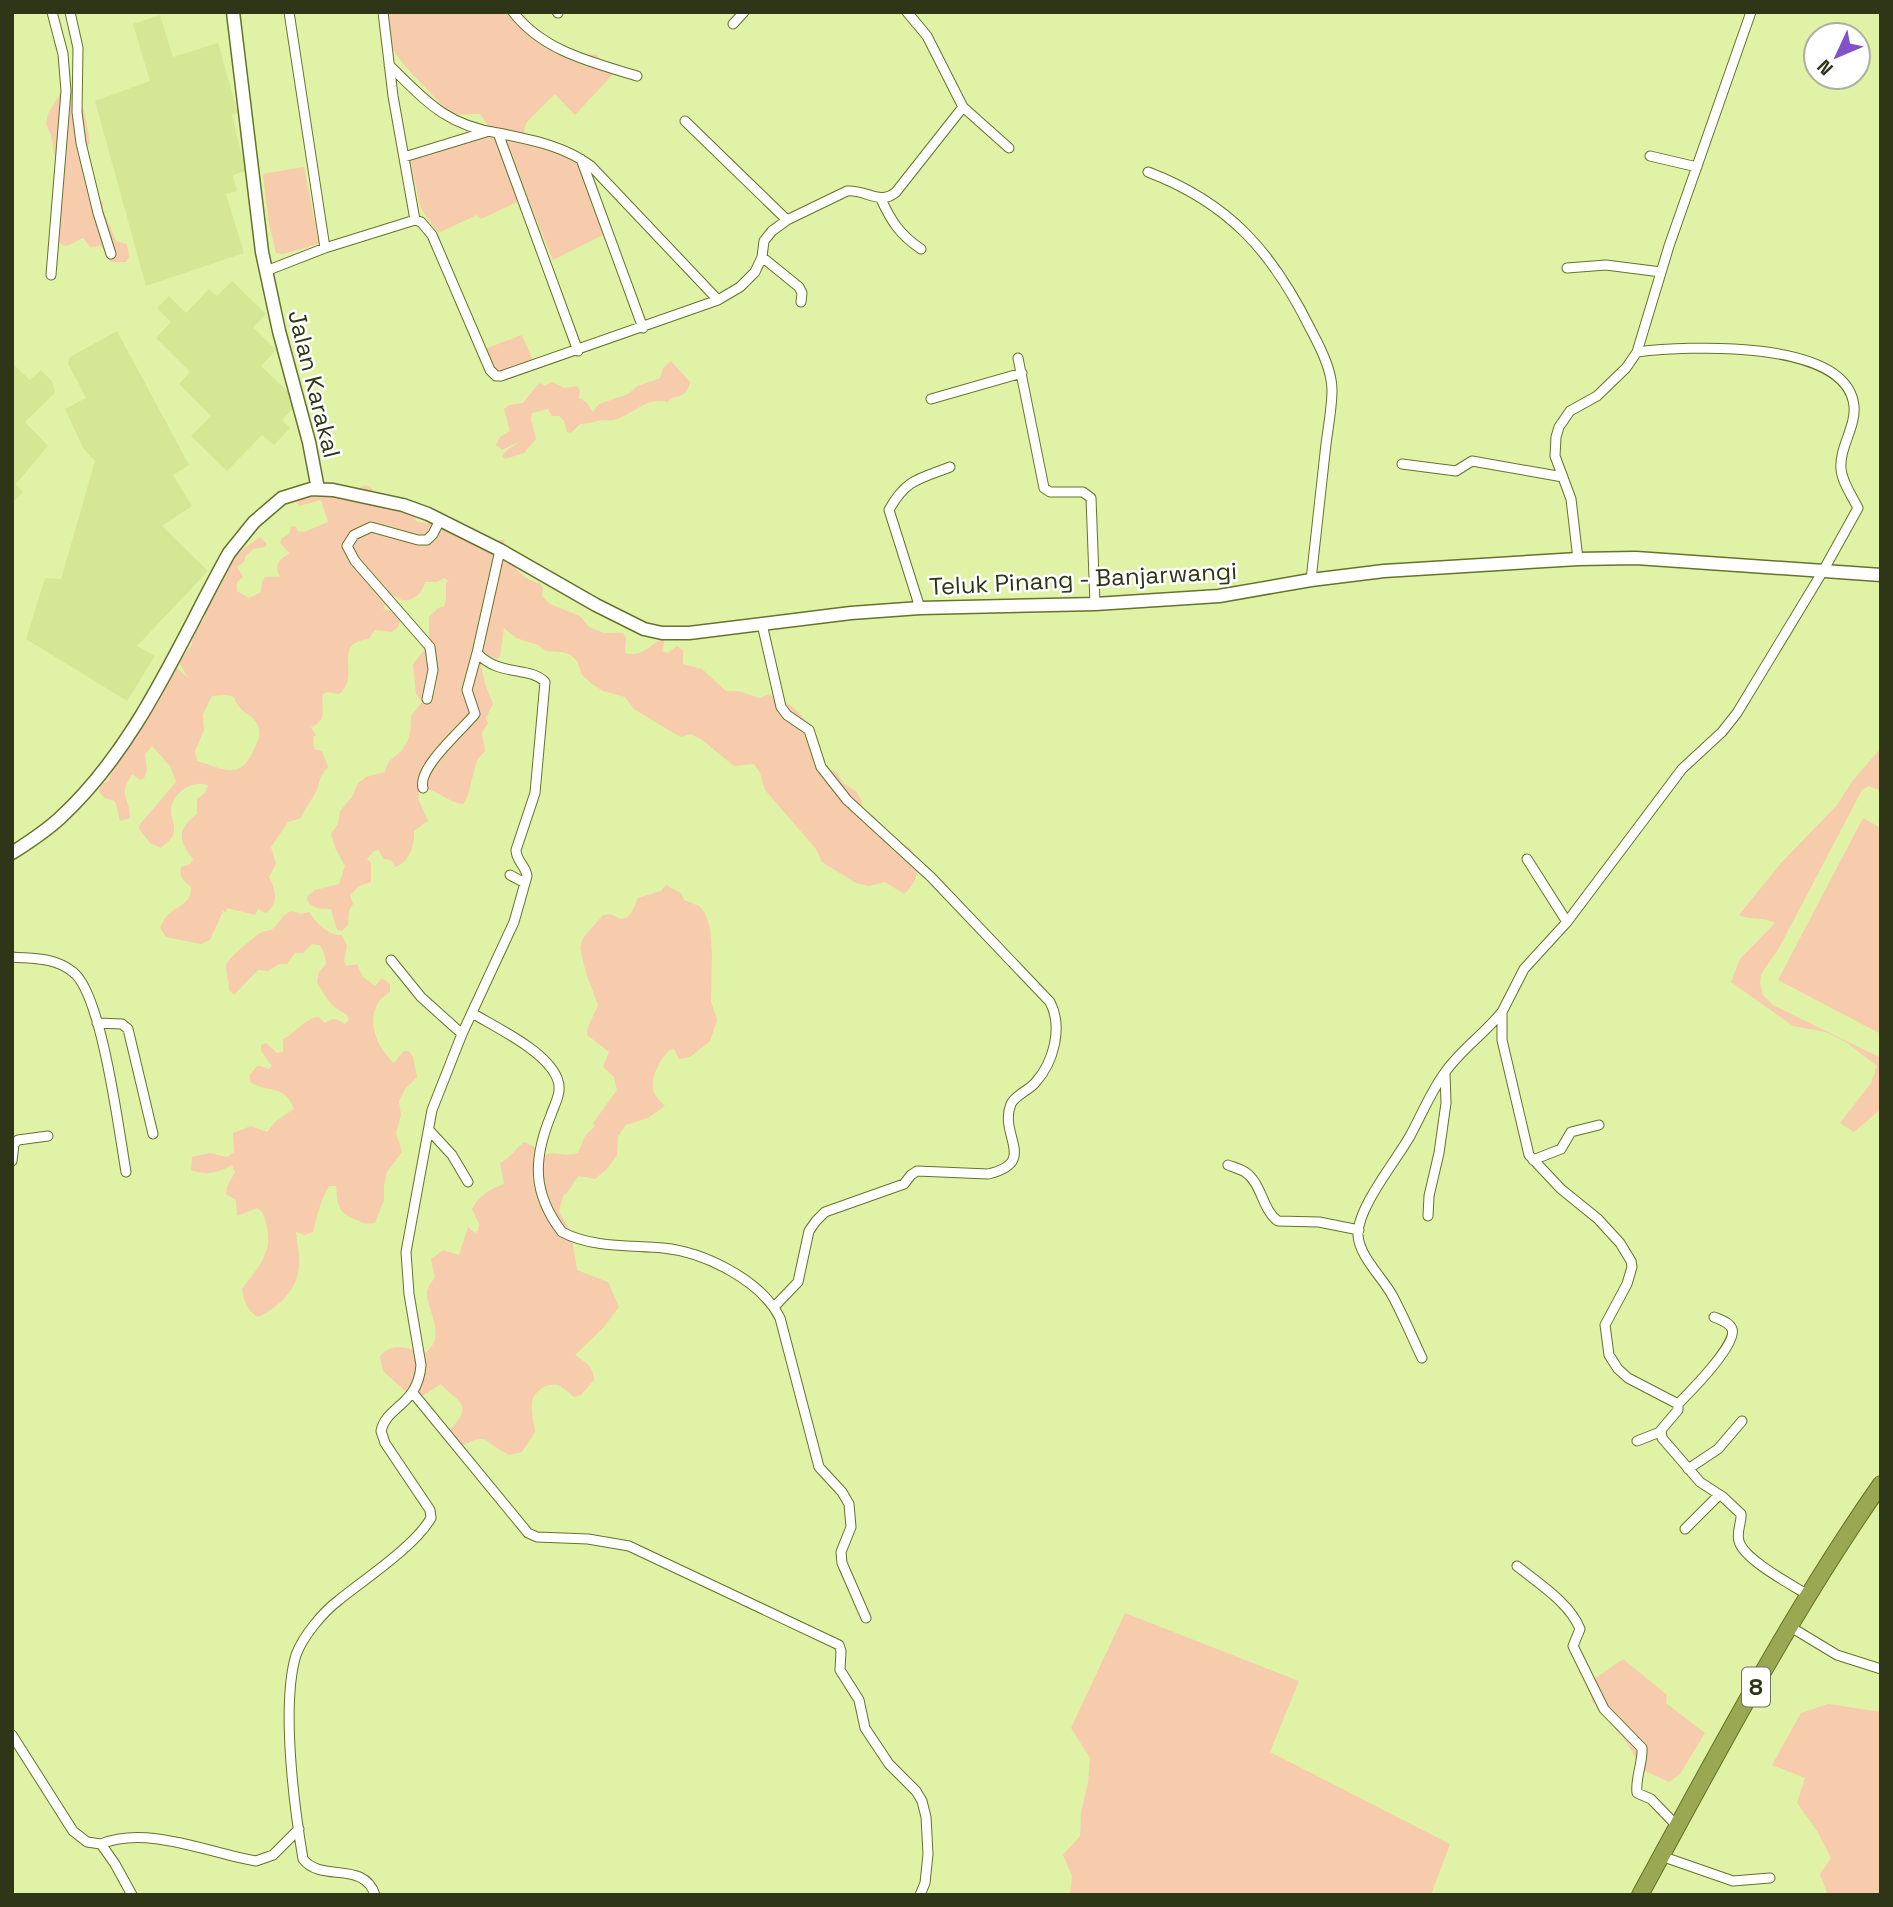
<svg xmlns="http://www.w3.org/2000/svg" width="1893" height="1907" font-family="'Space Grotesk',sans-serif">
<rect width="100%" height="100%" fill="#e0f2a6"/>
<path fill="#d5e795" d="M160,15L173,57L218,43L238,113L232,115L246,171L233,175L237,191L226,194L244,253L146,286L95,101L150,81L133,24Z
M232,281L266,314L253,327L276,350L261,366L299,402L282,420L290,428L274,445L262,435L227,471L191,436L211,416L179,384L190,372L156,338L171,322L157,308L169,296L186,313L209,289L217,296Z
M117,331L189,465L173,475L192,506L162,526L208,571L137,646L155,656L127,701L26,639L45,578L61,579L95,461L83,448L65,409L86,398L68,363L70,357Z
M12,363L30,380L41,370L52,381L55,393L25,422L48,446L16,484L23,492L12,503Z"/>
<path fill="#f6ccac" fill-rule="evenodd" d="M388,12H511C537,51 553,51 597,55L602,63L616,71L575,115L555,94L526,123L523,137L541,143L554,141L579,155L592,173L591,186L609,232L553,260L516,171L520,201L481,219L477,215L438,233L421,209L410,161L415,155L467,138L476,140L482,137L489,127L480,114C469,113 461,118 449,111C440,105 433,95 425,87C407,68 377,42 388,12Z
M67,82L70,87L74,103L81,105L84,110L90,143L84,150L97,201L103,202V210L116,241L127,244L129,257L126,262H111L101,246L90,247L83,238L67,246L62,245L52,232L55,158L51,135L46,124L48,114Z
M304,167L319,244L283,254L276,253L269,224L263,174Z
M522,335L533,361L508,372L496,373L482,350Z
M671,361L690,382C686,400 677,393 667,402C647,396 633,415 614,420C611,421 607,420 603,420C595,421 589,424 580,424L571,433L567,432L564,421L559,416H552L548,409L532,413L531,419L536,439L524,453L505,459L502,456L507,450L521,441L502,450L496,445L500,437L510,431L504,409L509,405L523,403L539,383L545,386L552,382L565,388L577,386L580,390L579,398L586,402L593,412L599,404L628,394L638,386L660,378L663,368Z
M332,482L336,483L338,494L353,496C366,475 375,489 380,505L411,511L417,522L441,524L456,536L467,533L490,545L496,541L505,539L501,550L517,559L514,565C519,574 530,582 540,583L543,588L542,596L550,604L580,616L589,627L604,633H623L626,638L625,653C644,658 650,643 665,638L662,651L668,653L677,646L683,650V664L702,669L726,691H738L760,698L769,694C774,698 780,699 785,702C809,715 815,742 823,766L838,773L843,783L856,791L862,801V807C868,812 876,817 880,823C891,838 886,850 909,847C922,863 919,881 904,894L885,882L869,886L856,883L822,862L816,849L765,790L760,773L754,764L734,766L701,739L690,734L682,737L675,734L634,709L625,697L603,691L592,684L582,675L577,661L571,655L562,652L546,651L538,645L516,638L504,628L500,657L496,659L485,653L480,660L485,684L493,704L486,718L488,723L482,733L485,751L477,760L467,798L463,804C447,803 436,787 420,789L418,798L428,821L414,831C415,845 409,863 395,867L391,860L384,859L378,850L374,851L367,859L371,863V882L359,886L350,895L353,904L349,911L348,925L342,931L337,930L331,909C321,909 315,909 308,902L307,897L315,890L339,884L345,866L336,850L331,834L338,824L340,811L352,797L358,783L366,777L385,772C387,762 390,760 398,754C410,744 411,730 411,716L422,702L416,694L413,664L429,644V617L438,608L444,607L446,599V583L449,581L444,578L437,582H425C422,594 415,599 404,601L394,596L390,597L383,609L376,607L396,612L401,619L398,627L392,632L375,630L369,639C330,643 362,676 339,694L327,692L323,694C320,709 329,720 311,727L316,735L313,737L314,749L322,751L328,767C321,775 320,779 318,787C314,798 305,807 301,818L288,822L271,847L276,864L269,877C276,890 279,903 266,913L258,909L255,915L227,908L226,912L223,911L210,940L201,944L166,937L160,928C162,924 163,920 166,917C175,906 192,905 191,887C183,881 179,877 181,867L190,864L193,859C178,841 177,829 197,814V799L205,793L208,785C193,780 173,792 171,809C170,816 175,823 174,831C174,838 166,843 161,848L150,843L139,829L140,824L176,782L170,766L154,748L152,746L145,754L147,770L144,778L140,780L132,774C117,799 130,795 130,818L120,821L115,801L105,798L99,792L101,784L108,781L116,762L125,752L122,750L174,665L188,678L179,662L192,644L193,631L204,619L207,606L213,600L237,554L260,537L267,544L265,547L253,549L245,557V561L237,567L243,577L237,582V591L249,598L261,592L262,582L265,577H280C274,566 278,558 290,554L280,543L282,538L289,534L291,527L295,526L298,531L304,532L328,522L321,500L299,506L296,502L311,488L333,489ZM227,695L234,697C241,716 252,712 258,726C261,734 259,739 255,747C241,781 226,770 197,761L195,751L204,730L203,714L212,696Z
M1881,748V791L1869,786L1862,790L1779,948L1761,974L1760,984L1763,995L1773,1005L1881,1058V1109L1854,1132L1840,1123L1871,1083L1877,1066L1846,1042L1826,1032L1793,1026L1731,982L1740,959L1775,923C1762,916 1753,921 1739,915L1781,863L1837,805L1853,780Z
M1863,818L1881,828V1034L1778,980Z
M666,885L681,893L684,900L699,906L705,913L710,928L712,954L711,1001L717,1020L710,1041L690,1057L679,1059L674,1049L670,1050C660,1058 649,1080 654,1093C656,1097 661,1102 665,1106L648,1118L626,1125L618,1136L617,1155L607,1169L595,1179L579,1176C572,1182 571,1191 563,1196L559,1212L571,1232L577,1270L608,1282L619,1307L603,1328L575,1355C586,1363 593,1365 594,1380L581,1395L574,1397C570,1394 565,1389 560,1386C549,1381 532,1391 532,1404C531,1413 534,1423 535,1432L522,1452L509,1455C482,1442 489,1430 457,1449L445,1434C454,1425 470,1413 458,1400C453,1394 446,1391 441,1384L424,1395H413L405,1391L383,1371L380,1356C393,1341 408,1349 425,1353C448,1336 427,1312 427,1293C427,1287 432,1282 435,1277L431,1259L443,1250L459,1255L468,1227L475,1233L478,1231L479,1224L472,1209C479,1196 490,1189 504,1184L500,1163C511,1158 515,1149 524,1142L533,1146L544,1155C556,1151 565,1157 578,1153L585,1136L595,1126L593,1123L617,1090L614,1077L603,1067L609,1052L587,1035L588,1027L598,1005L586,973L580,948L583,938L603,915L610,914L621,919L626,918L632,912L638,898L661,891Z
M291,911L301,914L309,912C316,923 329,936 342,935L347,946L344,961L347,966L357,964L363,977L375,986L382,978L390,984V992C362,1008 373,1045 394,1063L404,1051H409L413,1057L417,1077L405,1089L399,1101L401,1115L396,1133L402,1152L387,1172L384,1186V1200L375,1223C368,1224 365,1224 359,1221C338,1213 338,1208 336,1186H329C321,1199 317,1216 313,1232L305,1235L296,1232C297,1242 300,1255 299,1266C298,1289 278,1308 258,1317C247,1311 244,1301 242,1289C256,1270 273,1253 267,1228C265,1219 265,1213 257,1208L237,1216L236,1200L226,1194L227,1187L235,1172L232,1165C217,1173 208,1176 191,1170L192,1157L210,1153L227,1157L234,1152L233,1133L251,1126L267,1132L276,1121L294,1109C284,1083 268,1094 250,1082V1075L257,1066H261L268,1069L272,1066L261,1051V1045L266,1043L277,1053L283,1052V1039C296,1033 304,1019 318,1017L325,1023C334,1017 337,1019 345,1024L349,1020C346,1012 343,1013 336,1008C328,1002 322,991 317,982L319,972L326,964L324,953L320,945L312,944L303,953H295L287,964H279L268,971L258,970L234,995L229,990C230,983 224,968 227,963C230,957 254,937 260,933C263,931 267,931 271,930C279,925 281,915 291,911Z
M1125,1613L1299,1681L1270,1752L1450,1844L1431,1895H1070L1072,1876L1063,1855L1080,1836L1081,1812L1088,1783L1090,1758L1071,1728Z
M1623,1659L1667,1695L1666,1703L1705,1733L1680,1774L1669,1782L1641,1769L1628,1744L1592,1701L1590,1682Z
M1828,1704L1881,1712V1895H1830L1827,1893L1820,1874L1831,1858L1817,1831L1797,1803L1805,1778L1772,1765L1801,1713Z"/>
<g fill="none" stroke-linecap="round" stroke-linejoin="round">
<defs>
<path id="minor" d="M70,12L78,48L77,112L81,143L98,213L111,254
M289,12L325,248
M383,12L393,96L415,220L421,222L432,235L490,370L496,376H501L718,300L740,287L755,272L762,257L764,241L772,231L787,220L847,191C865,189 880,206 896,192L963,107L927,36L907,12
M513,12C543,51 591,62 637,76
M557,12L558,13
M733,24L744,12
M389,65C425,100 445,125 498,133
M963,107L1009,148
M685,121L787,220
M1650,156L1697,167
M404,157L486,132
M581,159L643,328
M1148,172C1230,203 1273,253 1311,330C1320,347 1332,370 1332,390C1332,410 1327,432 1325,453C1320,495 1316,538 1311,580
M881,199C891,221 900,235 921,249
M762,257L799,287L802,293L801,302
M1567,268L1606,265L1661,272
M266,271L325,248L415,220
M51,275L66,91L63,54L52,12
M578,351L498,133C531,140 563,145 591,166L718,300
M1637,352C1685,346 1847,338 1854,406C1856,427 1839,448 1841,469C1842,482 1852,496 1858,508L1823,571L1737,713L1722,732L1682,769L1567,922L1524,969L1502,1012V1040L1529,1155L1561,1189L1598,1219L1620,1243L1631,1261L1632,1267L1627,1284L1605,1325L1609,1355L1618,1369L1628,1378L1678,1404V1410L1661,1430L1662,1438L1700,1482L1723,1497L1741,1514C1742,1522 1736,1532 1739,1541C1743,1559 1792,1585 1808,1595
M1018,358L1044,488L1050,492H1083L1091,498L1095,604
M931,399L1022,373
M1402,464L1456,471L1472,461L1563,477
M1578,559L1571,499L1555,456L1556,437L1559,427L1570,411L1597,396L1626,368L1637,352L1669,246L1751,12
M920,608L889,510C906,479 919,479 950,467
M762,624L781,707L787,715L809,730L821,767L847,800L931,877L1050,1002C1063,1027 1054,1062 1035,1083C1028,1091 1015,1095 1011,1104C998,1135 1039,1162 988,1174L917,1171L911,1175L904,1184L825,1212L816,1221L809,1231L798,1282L774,1307
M427,699L433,670L430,647L355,561L347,546L354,535L371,527L418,540H427L433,534L440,520
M423,788C417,768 462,730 475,714L467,690L477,653
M1527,859L1567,922
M510,875L525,883
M12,957C34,959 54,957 73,972C102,994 119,1132 126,1172
M391,960L421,997L462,1034
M472,1013C497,1028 546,1051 557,1078C563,1091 555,1103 551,1115C533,1159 532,1193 562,1232C592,1248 631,1245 663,1248C704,1252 761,1280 780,1318L819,1467L842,1492L849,1504L851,1527L841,1552L842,1563L866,1618
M97,1023L122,1024L128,1029L153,1134
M429,1130L452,1155L468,1182
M1533,1160L1561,1149L1571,1132L1599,1125
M12,1161L14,1144L18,1140L48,1136
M1228,1165C1233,1167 1240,1169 1245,1172C1262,1183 1262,1210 1278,1221L1319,1222L1359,1230
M1428,1216L1429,1196L1439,1153L1446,1103L1445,1073
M1422,1358C1412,1337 1403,1315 1392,1295C1382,1277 1359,1256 1358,1235C1357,1208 1396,1161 1410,1136C1422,1114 1431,1091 1446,1071C1462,1049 1484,1034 1501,1013
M413,1393L528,1533L537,1537L588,1539L629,1546L839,1645L841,1651L840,1670L859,1700L865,1728L889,1764L916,1791L922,1801L926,1817L928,1854L925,1883L920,1895
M1678,1404C1689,1393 1738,1344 1732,1329C1729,1322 1721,1320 1714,1317
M1637,1441L1660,1432
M1688,1469L1718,1449L1742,1421
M1685,1529L1719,1495
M1517,1566C1538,1583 1570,1603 1580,1629L1573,1646L1604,1709L1642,1748C1643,1763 1635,1778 1637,1793L1651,1799L1677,1826
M1789,1626L1837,1655L1881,1669
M12,1735L73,1831L87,1842L101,1844L115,1864L132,1895
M101,1844C147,1825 209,1853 256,1861L273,1855L299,1829
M1661,1856L1733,1881L1770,1878
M375,1895C364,1860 321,1883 303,1859C294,1806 281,1705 296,1655C303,1636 323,1612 339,1600C365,1579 415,1546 431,1518L430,1510L385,1443L381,1431C386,1406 418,1406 421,1365L409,1294L406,1252L432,1110L462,1034L514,922L527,876C526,866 516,861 516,850L535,793L545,682C530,666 499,677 477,653L500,550"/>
<path id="secondary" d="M233,12L262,252L279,331L309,442L318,489
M12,853C29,842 45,832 60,818C138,746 178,645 229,553L254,522L282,498L311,489L333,490L403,505L428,514L500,550L596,605L644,629L662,633H689L851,613L920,608L1095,604L1219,596L1311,580L1384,571L1578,559L1636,558L1881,575"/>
<path id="trunk" d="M1640,1895C1716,1756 1790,1614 1881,1484"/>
</defs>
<use href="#minor" stroke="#65732b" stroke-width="11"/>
<use href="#secondary" stroke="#65732b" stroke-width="15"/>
<use href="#trunk" stroke="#647222" stroke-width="18"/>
<use href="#minor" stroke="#fff" stroke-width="9"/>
<use href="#secondary" stroke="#fff" stroke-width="12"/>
<use href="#trunk" stroke="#9aa853" stroke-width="16"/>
</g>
<g text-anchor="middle" stroke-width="5" stroke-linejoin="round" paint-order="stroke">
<rect fill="#fff" stroke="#6d725d" stroke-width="2" x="1742" y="1667.5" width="28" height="39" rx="5"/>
<g font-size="23" font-weight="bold" fill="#2f3517">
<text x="1756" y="1695">8</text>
</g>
<g font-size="24" fill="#2f3517" stroke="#fff">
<text transform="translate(314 384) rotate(76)" y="8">Jalan Karakal</text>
<text transform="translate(1083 579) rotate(-3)" y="8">Teluk Pinang - Banjarwangi</text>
</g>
</g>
<rect width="1893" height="1907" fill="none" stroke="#2f3517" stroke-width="28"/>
<g transform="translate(1837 56) rotate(226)"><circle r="33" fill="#ffffff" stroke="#acaea2" stroke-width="2"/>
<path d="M0-5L12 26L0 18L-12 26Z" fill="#8352ca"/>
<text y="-10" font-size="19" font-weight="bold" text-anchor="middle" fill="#2f3517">N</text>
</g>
</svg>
